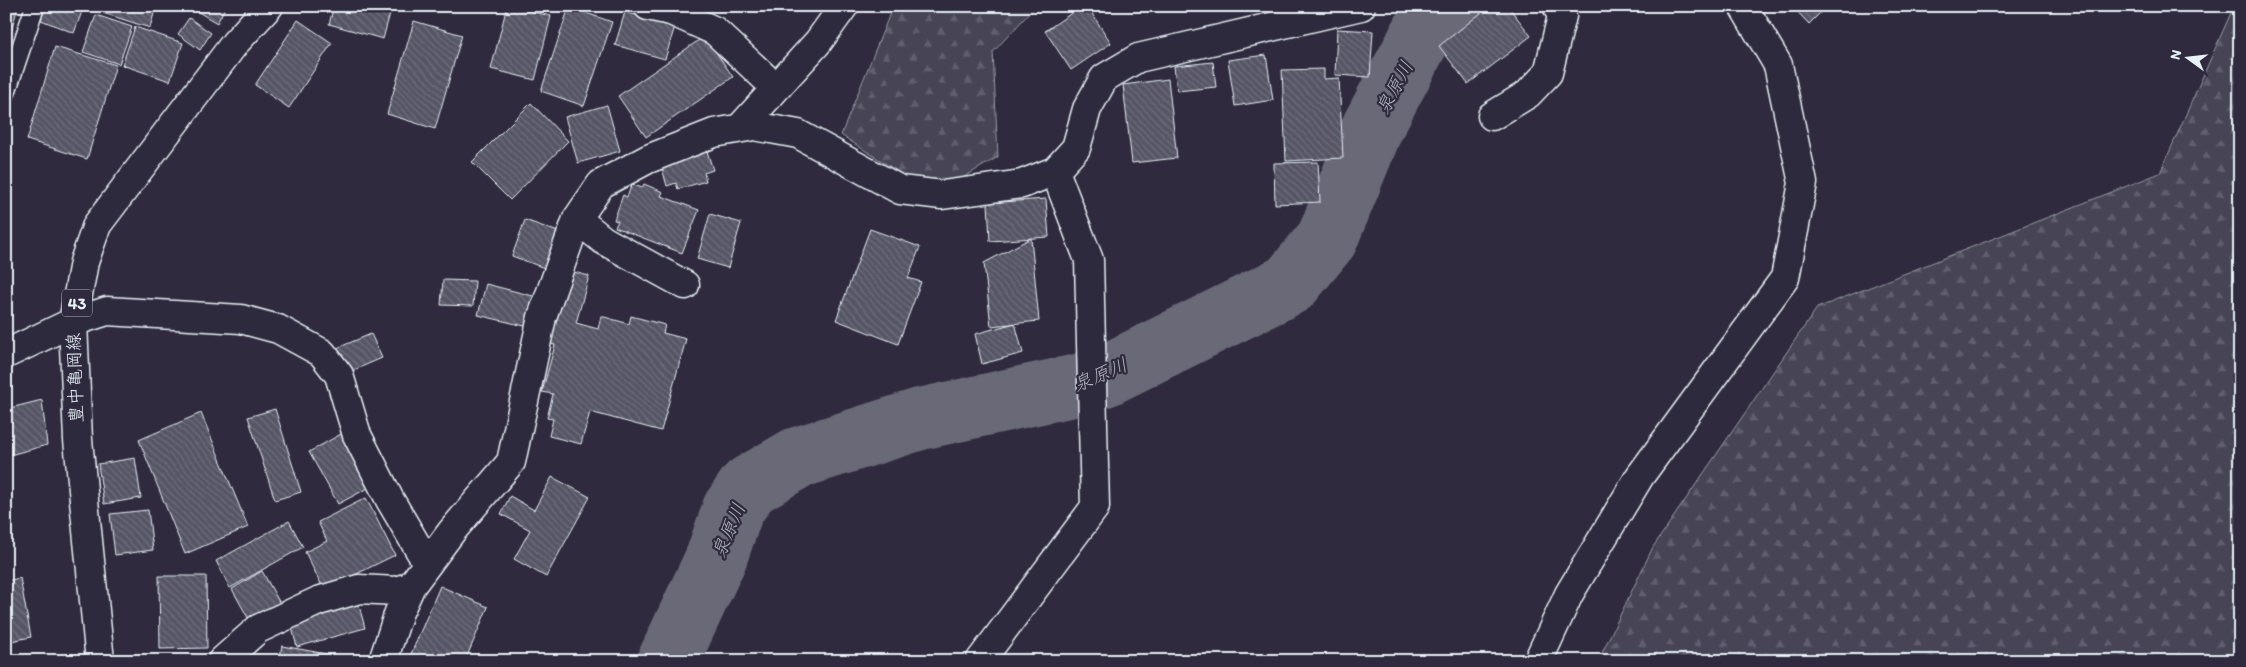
<svg xmlns="http://www.w3.org/2000/svg" width="2246" height="667" font-family="Itim,'Klee One',sans-serif">
<defs>
<pattern id="forest-firs" width="22" height="20" patternUnits="userSpaceOnUse" patternTransform="scale(1.25)"><rect width="22" height="20" fill="#464455"/><path d="M5 1l3.5 6h-7zM16 11l3.5 6h-7z" fill="#615f6e"/></pattern>
<pattern id="building-back-hatch" width="6" height="6" patternUnits="userSpaceOnUse" patternTransform="scale(1.25)"><rect width="6" height="6" fill="#575565"/><path d="M-1 5l2 2M0 0l6 6M5-1l2 2" fill="none" stroke="#6f6e7c"/></pattern>
</defs>
<rect width="100%" height="100%" fill="#2f2a3d"/>
<filter id="ink" filterUnits="userSpaceOnUse"><feTurbulence type="fractalNoise" baseFrequency=".02" numOctaves="2"/><feDisplacementMap in="SourceGraphic" scale="10" xChannelSelector="R" yChannelSelector="G"/><feConvolveMatrix kernelMatrix="1 2 1 2 8 2 1 2 1" color-interpolation-filters="sRGB"/></filter>
<g filter="url(#ink)">
<path fill="url(#forest-firs)" stroke="#979aa6" d="M893,6H1036L993,52L998,157L959,180L908,178L841,135Z
M2234,6H2240V661H1598L1653,547L1817,308L2160,173Z"/>
<g fill="none" stroke-linecap="round" stroke-linejoin="round">
<path stroke="#696978" stroke-width="62" d="M668,661L716,558L733,509L749,486L797,458L920,419L1082,384L1107,375L1290,284L1327,239L1373,126L1426,26L1450,6"/>
</g>
<path fill="url(#building-back-hatch)" stroke="#e8f1f8" d="M6,6H18L11,32L6,31Z
M46,6H84L74,33L41,20Z
M105,6H156L150,28L103,13Z
M188,6H226L217,23Z
M334,6H392L383,39L329,24Z
M507,6L551,16L535,80L491,69Z
M1082,6H1087L1111,43L1071,70L1045,31Z
M1490,6H1508L1531,36L1468,84L1439,46Z
M1792,6H1827L1809,24Z
M569,7L612,22L584,106L541,91Z
M625,12L675,26L665,59L615,45Z
M96,15L132,27L119,64L83,52Z
M189,18L211,33L200,50L178,34Z
M298,20L332,43L289,108L255,85Z
M414,21L462,35L435,129L387,114Z
M135,27L183,43L170,81L122,65Z
M1337,29L1373,31L1370,77L1335,75Z
M705,36L733,77L646,137L618,96Z
M55,47L116,65L87,159L27,140Z
M1266,55L1273,100L1235,106L1228,60Z
M1213,62L1216,87L1177,91L1174,66Z
M1324,69V79L1339,78L1343,158L1286,161L1282,70Z
M1168,79L1177,158L1132,163L1123,85Z
M531,103L568,141L510,200L472,162Z
M607,105L620,151L578,163L565,117Z
M706,148L713,170L704,173L706,181L678,189L676,183L667,186L660,161Z
M1318,162L1320,202L1275,204L1274,163Z
M632,184L642,188L644,184L663,192L661,196L699,210L682,253L615,227L618,221L614,220L623,195L627,197Z
M1046,199L1049,237L990,241L988,203Z
M710,214L741,223L728,268L697,259Z
M525,220L561,233L547,269L512,256Z
M870,229L920,247L908,278L921,282L898,344L836,320Z
M1031,238L1039,321L991,326L984,263Z
M570,271L589,276L576,323L598,329L601,316L629,324L631,316L665,325L663,333L686,339L661,431L590,412L581,444L549,436L553,419L547,418L553,394L542,392L555,345L547,343L554,315L558,316Z
M443,280L475,281L473,306L441,305Z
M486,284L537,297L529,327L478,315Z
M1015,323L1023,353L982,364L975,334Z
M371,334L382,358L347,373L337,348Z
M42,400L47,445L6,456V409Z
M275,409L301,492L275,500L248,417Z
M201,413L248,527L185,554L139,440Z
M341,434L370,487L338,504L309,452Z
M135,458L141,498L104,504L98,464Z
M552,477L590,497L546,577L514,559L530,530L501,514L510,496L534,510Z
M366,498L395,555L324,590L305,552L327,541L318,522Z
M148,510L153,550L115,555L110,514Z
M289,521L303,547L230,588L216,561Z
M262,571L282,607L252,625L232,589Z
M159,576H206L207,648L160,649Z
M20,578L31,637L6,642V581Z
M440,586L488,607L465,661H408Z
M357,598L365,628L297,647L290,620Z
M282,646L327,654L325,661H279Z
M11,656L61,659V661H11Z"/>
<g fill="none" stroke-linecap="round" stroke-linejoin="round">
<defs>
<path id="lane" d="M6,93L35,6"/>
<path id="street" d="M648,6L671,11L715,31L776,88
M1492,116L1528,94L1548,73L1562,16L1557,6
M740,128L818,42L844,6
M577,219L603,240L685,285
M6,354L73,322L107,311L241,319L278,329L322,353L339,375L357,435L390,500L427,563
M222,661L258,629L318,601L359,589L396,591L411,586
M383,661L399,612L411,586L452,531L511,462L542,317L577,219L601,184L648,159L714,133L754,126L798,134L900,190L942,195L1022,184L1055,171L1076,148L1087,109L1104,78L1138,58L1361,6
M980,661L1095,507L1089,260L1055,171
M1538,661L1569,594L1640,476L1785,278L1803,183L1778,65L1743,6"/>
<path id="primary" d="M100,661L78,440L73,322L84,262L97,225L235,43L269,6"/>
</defs>
<use href="#lane" stroke="#e8f1f8" stroke-width="21"/>
<use href="#street" stroke="#e8f1f8" stroke-width="31"/>
<use href="#primary" stroke="#e8f1f8" stroke-width="31"/>
<use href="#lane" stroke="#2f2a3d" stroke-width="18"/>
<use href="#street" stroke="#2f2a3d" stroke-width="28"/>
<use href="#primary" stroke="#2f2a3d" stroke-width="28"/>
</g>
</g>
<g text-anchor="middle" stroke-width="4.5" stroke-linejoin="round" paint-order="stroke">
<rect fill="#2f2a3d" stroke="#b0b5c0" stroke-width="1" x="62" y="289.5" width="30" height="27" rx="4"/>
<g font-size="16" font-weight="bold" fill="#e8f1f8">
<text x="77" y="309">43</text>
</g>
<g font-size="18" fill="#e8f1f8" stroke="#2f2a3d">
<text transform="translate(75 378) rotate(-92)" y="6">豊中亀岡線</text>
</g>
<g font-size="19" font-style="italic" fill="#afb4be" stroke="#2f2a3d">
<text transform="translate(1394 87) rotate(-62)" y="7">泉原川</text>
<text transform="translate(1100 374) rotate(-23)" y="7">泉原川</text>
<text transform="translate(728 530) rotate(-67)" y="7">泉原川</text>
</g>
</g>
<rect width="2246" height="667" fill="none" stroke="#2f2a3d" stroke-width="25"/>
<rect x="12" y="12" width="2221" height="642" fill="none" stroke="#e8f1f8" stroke-width="2" filter="url(#ink)"/>
<g transform="translate(2188 58) rotate(285)" stroke="#2f2a3d" stroke-width="4" paint-order="stroke">
<path d="M0-4L9 19L0 12L-9 19Z" fill="#e8f1f8"/>
<text y="-8" font-size="14" font-weight="bold" text-anchor="middle" fill="#e8f1f8">N</text>
</g>
</svg>
